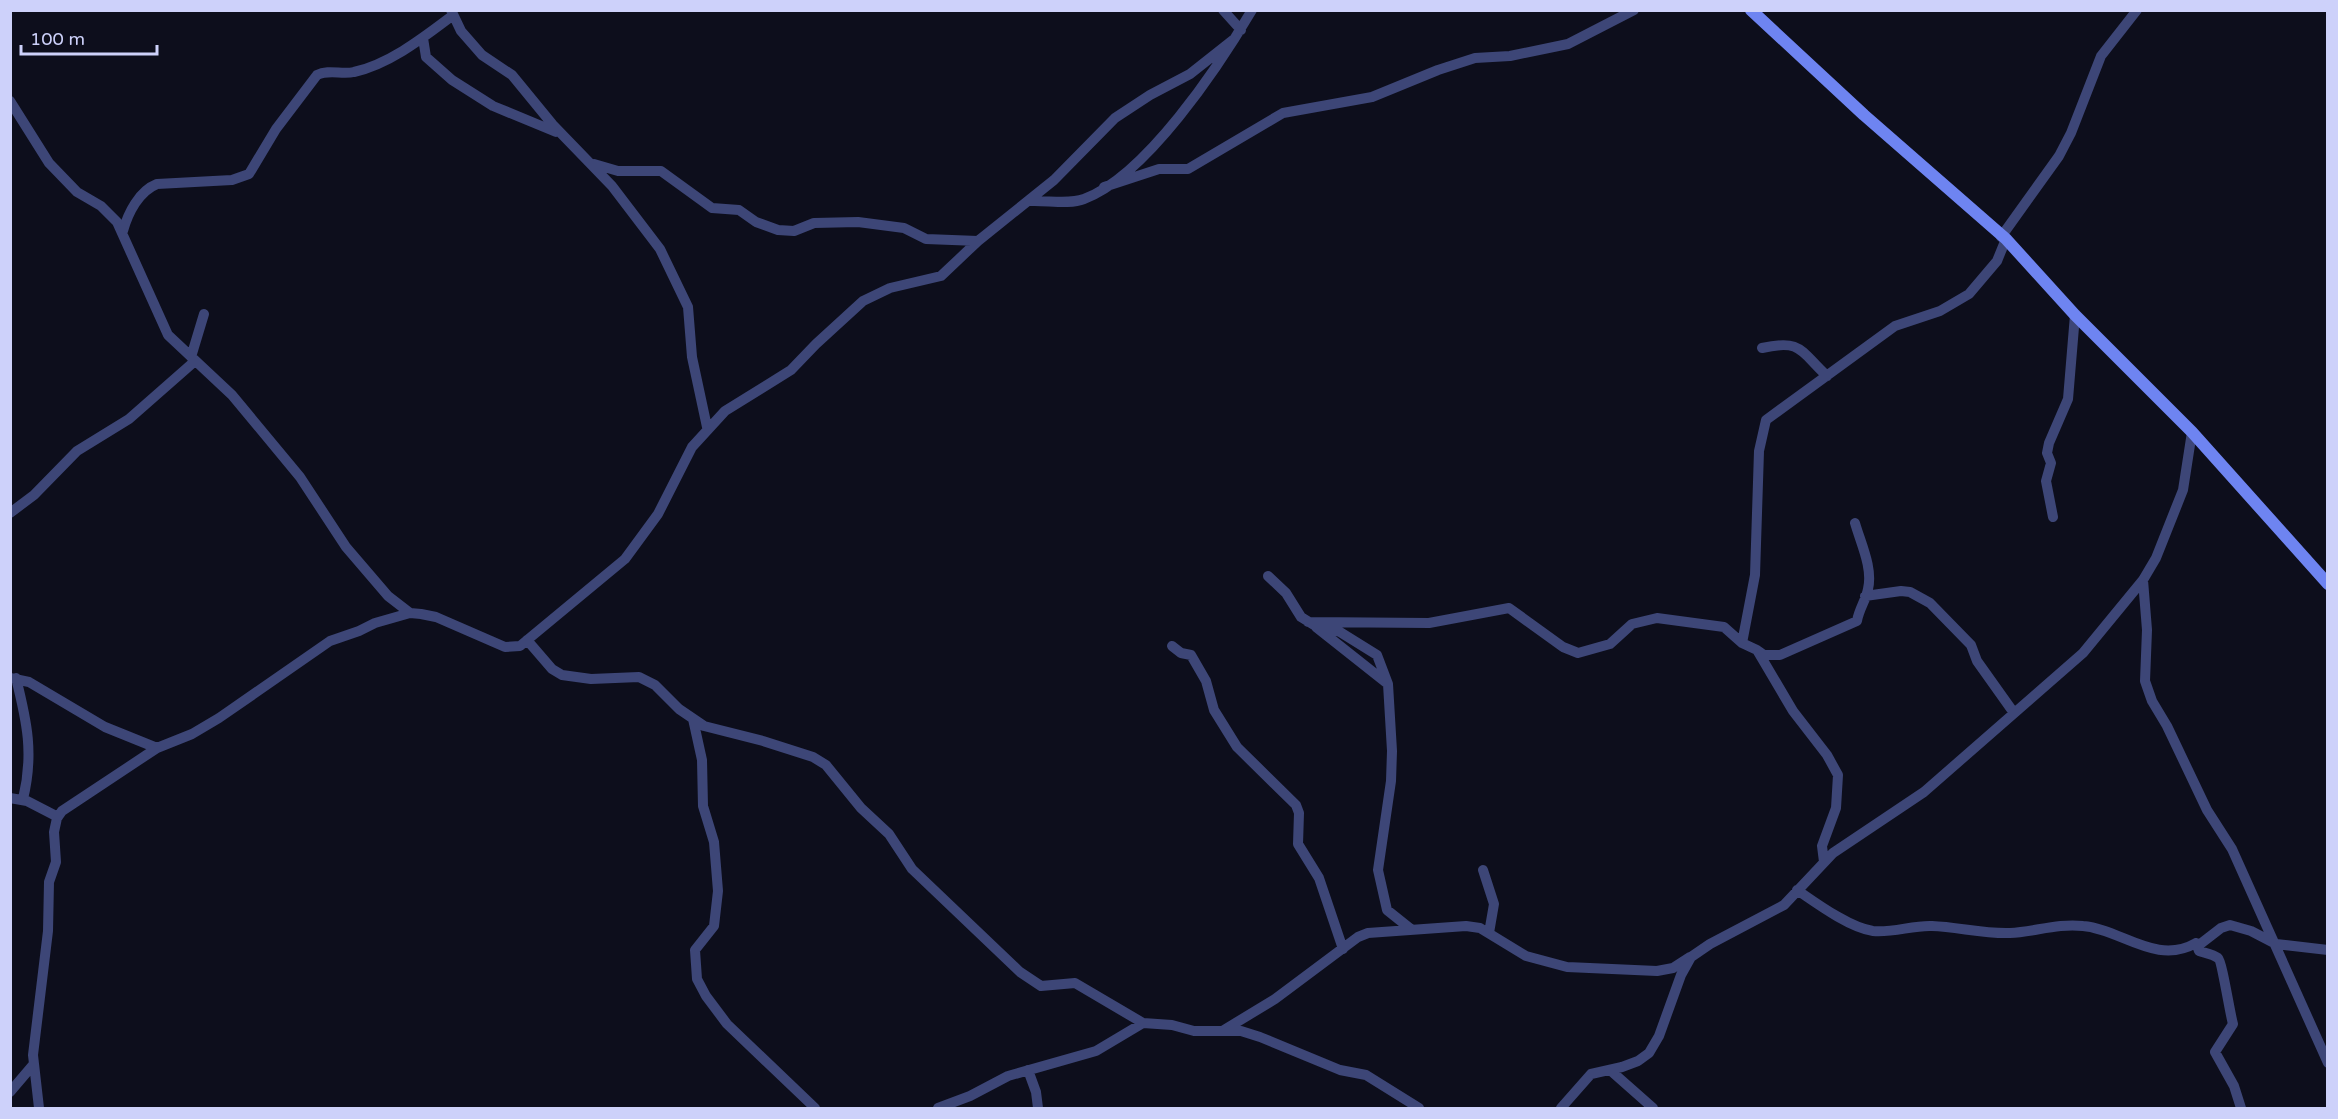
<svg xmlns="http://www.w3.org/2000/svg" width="2338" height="1119" font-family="'Varela Round',sans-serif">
<rect width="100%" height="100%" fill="#0d0e1c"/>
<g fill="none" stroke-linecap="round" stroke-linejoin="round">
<path stroke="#3d4677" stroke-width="10" d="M451,10L461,31L482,55L512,75L553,125L612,186L660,249L688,307L692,357L707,427
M1223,10L1241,30
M423,38L426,57L452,80L493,106L556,132
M10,101L49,163L77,192L101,206L117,222L168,335L232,395L300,477L346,547L388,596L410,613
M594,164L618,171H661L712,208L739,210L756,222L778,230L794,231L814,223L858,222L904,228L926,239L978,241
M1104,187L1159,169H1188L1283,113L1372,97L1438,70L1475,58L1510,56L1568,44L1634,10
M1030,201C1047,200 1069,205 1084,199C1146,176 1219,66 1252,10
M123,231C128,213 139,191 157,184L232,180L249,174L276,129L317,75C329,69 342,75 354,72C390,64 424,37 452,16
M2001,237L2059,156L2071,133L2101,56L2137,10
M1762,348C1802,339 1800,351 1827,376
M191,357L204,314
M10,513L34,495L77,451L129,419L195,361
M2053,517L2046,481L2051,463L2047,453L2049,443L2068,399L2075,315
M1268,576L1286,593L1301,617L1314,625L1340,632L1377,655L1388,684L1392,751L1391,781L1378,870L1387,910L1412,930
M2143,580L2147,630L2145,681L2152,701L2167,726L2207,810L2232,849L2328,1063
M1865,596L1901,591L1910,592L1930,603L1971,645L1977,661L2014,713
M1308,622L1429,623L1509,608L1563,647L1578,653L1610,644L1632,624L1657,618L1724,627L1742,643L1757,650L1793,711L1827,755L1838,775L1836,808L1822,846L1824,862
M1316,627L1388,684
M527,640L552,669L562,675L591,679L639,677L655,685L679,709L704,726L763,741L813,757L826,765L861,808L889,834L912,869L1020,972L1041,986L1075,983L1143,1023
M1742,643L1755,575L1759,451L1766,420L1895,326L1940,311L1969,294L1997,261L2006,239
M1172,646L1181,653L1191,655L1206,681L1214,710L1237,747L1296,805L1299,813L1298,844L1319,878L1343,949
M1757,650L1764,655H1780L1857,621C1859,609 1866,600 1868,589C1873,568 1861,544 1855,523
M10,678L29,682L105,727L157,748
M16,678C27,722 34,754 23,799
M693,719L702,760L703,806L714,842L718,891L714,926L695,950L697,979L706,996L727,1024L815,1108
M10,798L27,801L58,817
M1483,870L1494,904L1489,933
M1797,890C1816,903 1850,928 1873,931C1893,933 1913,925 1932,926C1958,927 1984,934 2010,933C2034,932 2058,923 2083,926C2121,929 2156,966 2196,943L2199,945L2221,928L2230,925L2251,931L2276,944L2328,950
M2196,943L2199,951C2205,953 2213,954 2218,958C2222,961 2230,1014 2233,1024L2215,1052L2234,1086L2241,1108
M1224,1030L1275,999L1358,937L1368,933L1466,926L1480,928L1526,956L1567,967L1657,971L1673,968L1690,957
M1028,1070L1036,1092L1038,1108
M1610,1070L1653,1108
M10,1092L33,1065
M39,1108L33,1055L48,931L49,882L56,862L54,832L57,818L62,811L157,748L192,734L219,718L330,641L359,631L375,623L410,613L421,614L436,617L505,647L520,646L625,559L658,514L692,447L725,411L791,370L816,344L863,301L890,288L941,276L978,241L1054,180L1115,118L1150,95L1190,74L1233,40
M938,1108L970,1096L1008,1076L1096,1051L1143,1023L1172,1025L1194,1031H1241L1260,1037L1340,1070L1366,1075L1419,1108
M1561,1108L1591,1074L1622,1067L1638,1061L1649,1053L1659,1036L1681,975L1691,957L1710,944L1784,905L1833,853L1924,792L2083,653L2143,580L2156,558L2183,490L2192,432"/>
<path stroke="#6e84f1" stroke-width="12" d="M1751,10L1864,115L2006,239L2075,315L2192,432L2328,584"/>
</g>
<rect width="2338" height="1119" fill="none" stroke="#cdd1fa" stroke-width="24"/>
<path d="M21 45v9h136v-9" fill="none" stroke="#cdd1fa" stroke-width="3"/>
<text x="30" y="45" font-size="18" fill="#cdd1fa" stroke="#0d0e1c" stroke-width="4.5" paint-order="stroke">100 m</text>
</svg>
